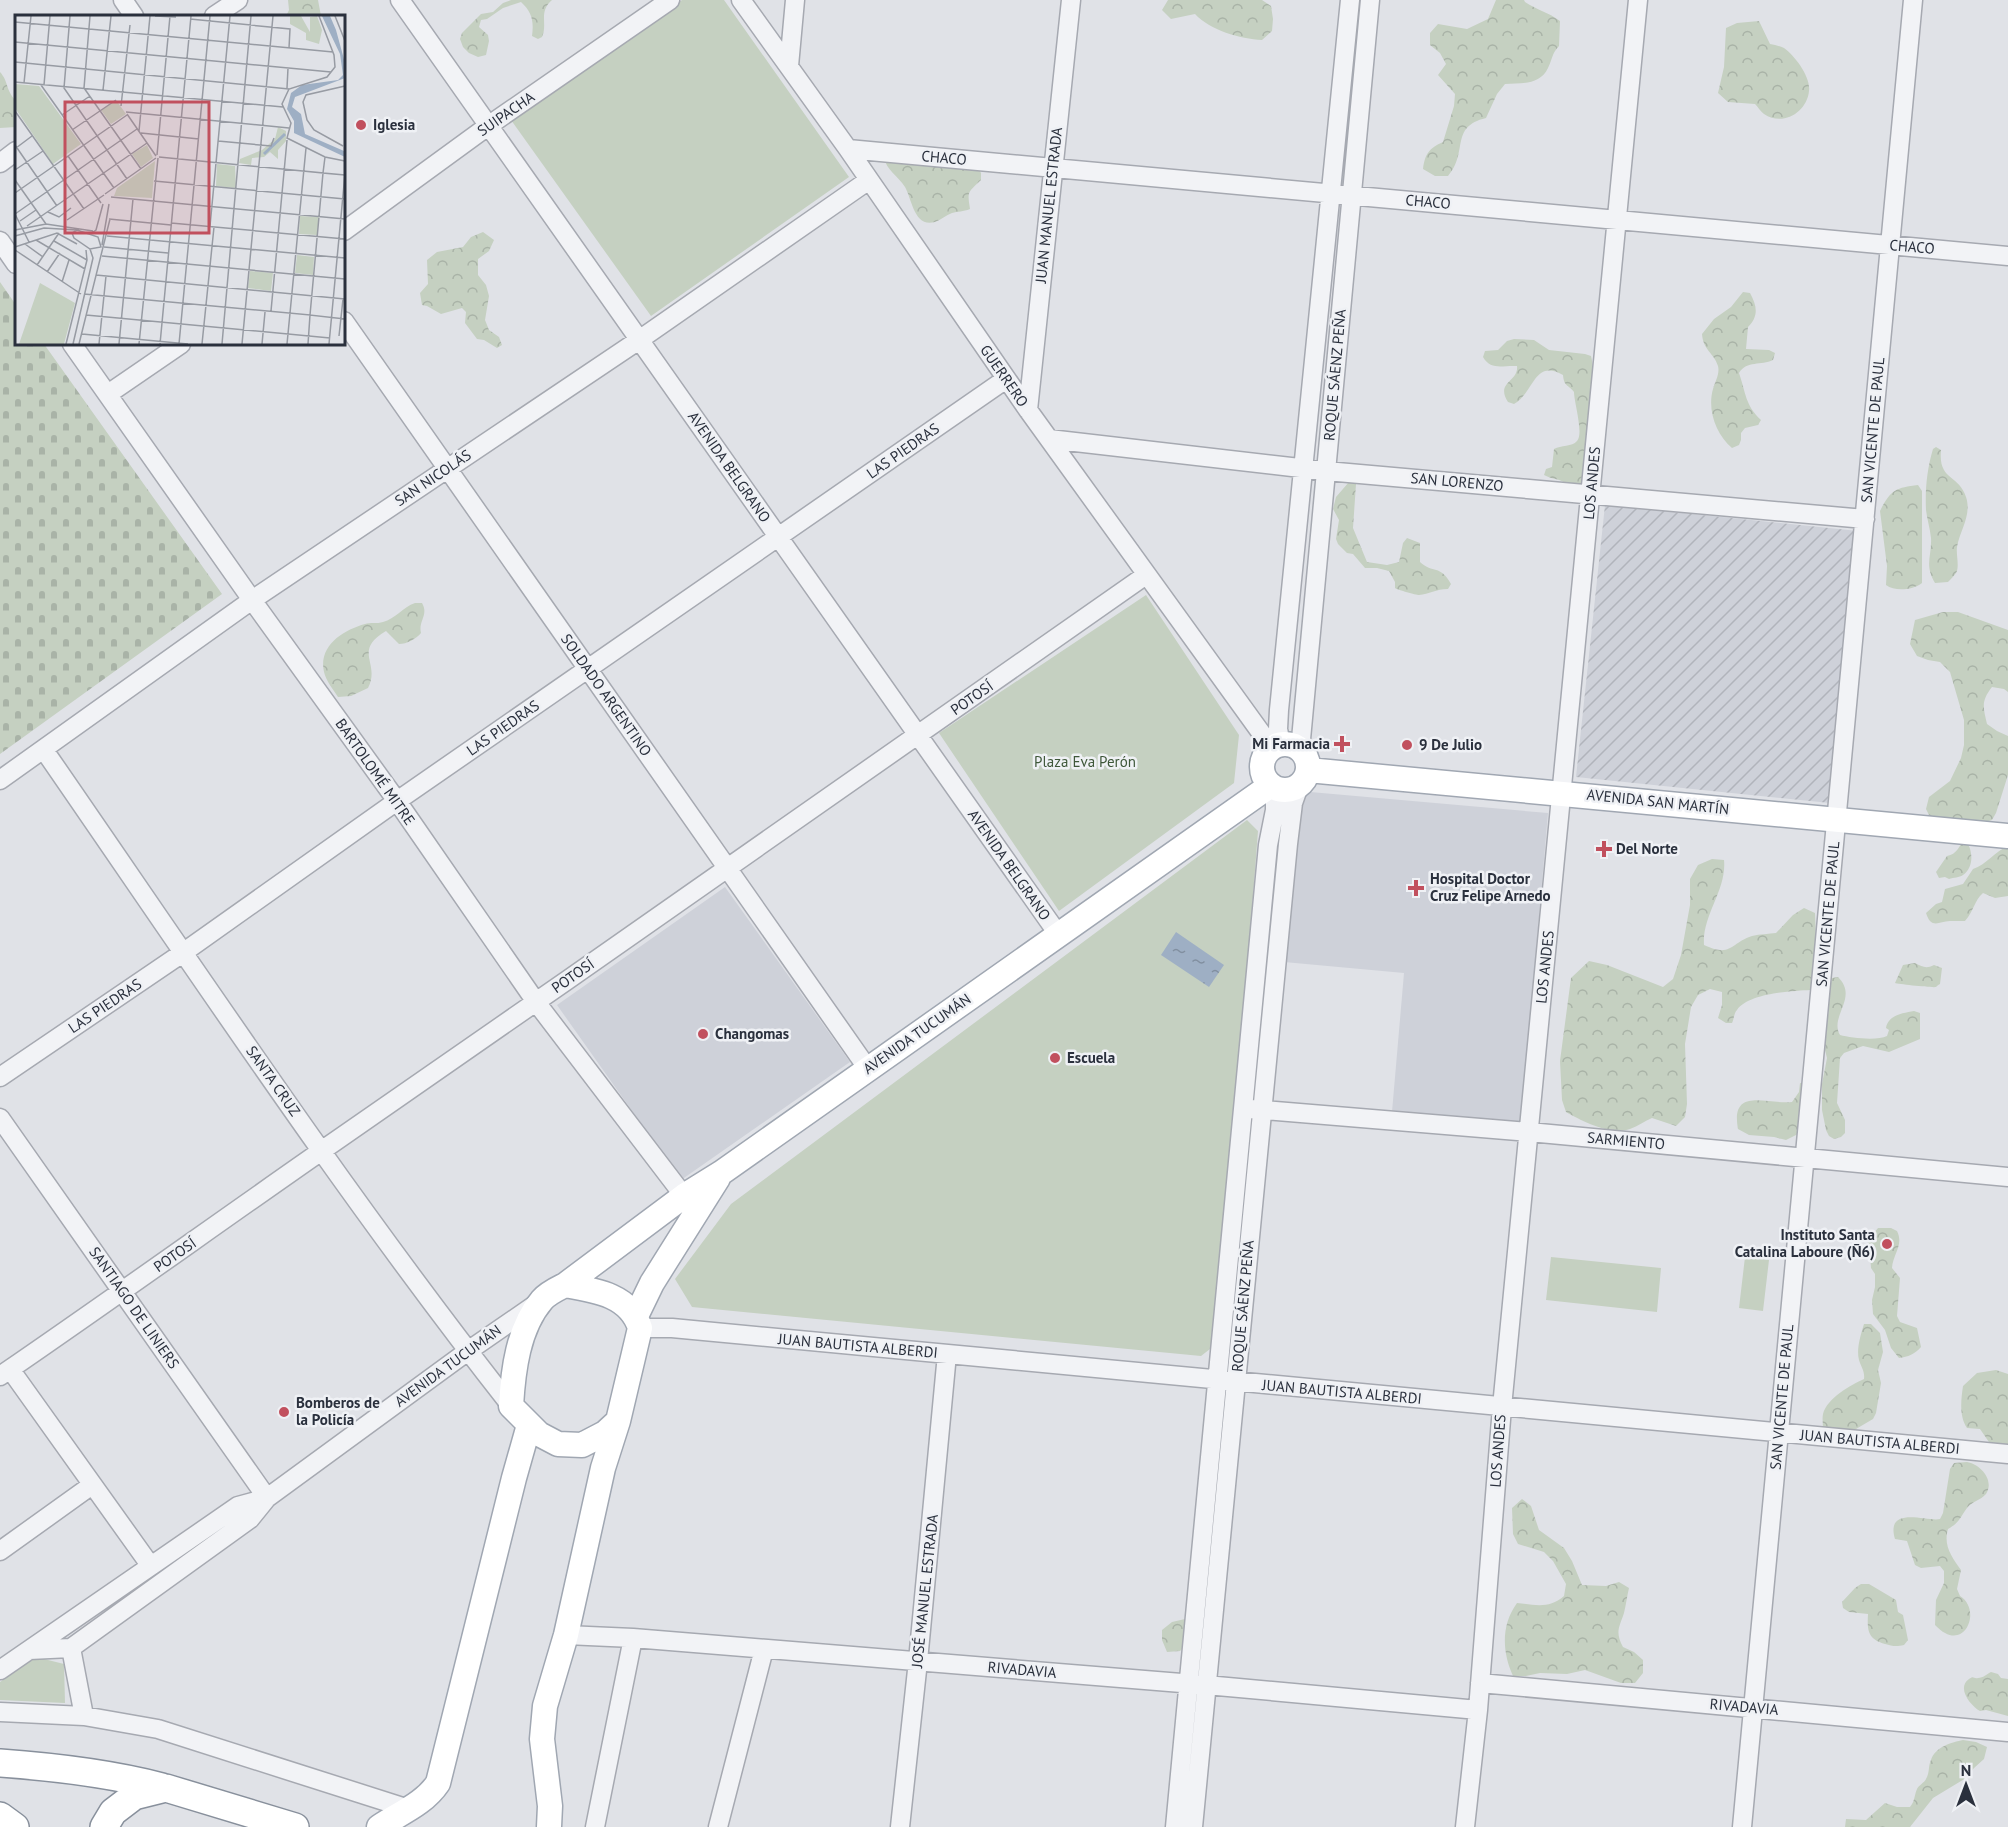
<svg xmlns="http://www.w3.org/2000/svg" width="2008" height="1827" font-family="'PT Sans',sans-serif">
<defs>
<pattern id="industrial-furrows" width="10" height="10" patternUnits="userSpaceOnUse" patternTransform="scale(1.5)"><rect width="10" height="10" fill="#ced1d9"/><path d="M-1 1l2-2M0 10L10 0M9 11l2-2" fill="none" stroke="#b1b4bb"/></pattern>
<pattern id="forest-crowns" width="20" height="18" patternUnits="userSpaceOnUse" patternTransform="scale(1.5)"><rect width="20" height="18" fill="#c5d0c1"/><path d="M2 6a3 3 0 1 1 6 0M12 15a3 3 0 1 1 6 0" fill="none" stroke="#a9b3a7"/></pattern>
<pattern id="cemetery-stones" width="16" height="16" patternUnits="userSpaceOnUse" patternTransform="scale(1.5)"><rect width="16" height="16" fill="#c5d0c1"/><path d="M2 7V4a2 2 0 0 1 4 0v3zM10 15v-3a2 2 0 0 1 4 0v3z" fill="#a9b3a7"/></pattern>
<pattern id="water-ripples" width="26" height="14" patternUnits="userSpaceOnUse" patternTransform="scale(1.5)"><rect width="26" height="14" fill="#9eafc4"/><path d="M2 4q2-2 4 0t4 0M15 11q2-2 4 0t4 0" fill="none" stroke="#818fa0"/></pattern>
</defs>
<rect width="100%" height="100%" fill="#e0e2e7"/>
<path fill="#ced1d9" d="M1299,791L1548,813L1521,1123L1392,1112L1404,973L1284,962Z
M725,887L850,1062L681,1180L557,1005Z"/>
<path fill="url(#industrial-furrows)" d="M1605,505L1858,531L1830,803L1576,777Z"/>
<path fill="url(#forest-crowns)" d="M288,0H318L321,16H286L289,10Z
M511,0H552C538,12 548,24 542,37L538,39L532,36C534,21 532,12 521,2L503,8L487,19L481,20L479,27L488,35L489,41L486,55L478,57L469,53L463,47L460,39L462,33L481,14L493,12L503,3Z
M1168,0H1262L1271,6L1273,19L1272,31L1262,40C1240,39 1210,30 1195,14L1171,19L1162,10Z
M1496,0H1524L1525,2C1537,10 1548,12 1560,21L1559,46C1551,55 1553,58 1548,68C1540,85 1522,83 1505,84L1497,94L1486,118C1449,127 1469,152 1448,176H1435L1423,169C1425,154 1429,148 1443,142L1454,106L1455,94L1438,75L1446,64L1440,53L1430,45V33L1438,24L1467,29L1488,19Z
M1759,21L1770,44C1775,45 1780,46 1784,48C1795,56 1811,77 1809,91C1807,112 1783,127 1764,114C1761,112 1758,107 1755,104L1728,102L1718,93L1724,67L1726,28L1737,23Z
M0,72C9,82 5,89 16,101V127L0,128Z
M884,157L978,168L981,173V180C968,193 967,190 970,209C963,212 958,211 952,213C946,215 941,220 935,222C914,228 912,199 905,187C898,176 886,170 884,157Z
M483,232L494,240L489,251L478,259V275L486,285L489,296L485,320L489,330L499,337L502,345L497,348L484,340L477,339L465,323L466,312L462,308L441,314L427,306L422,305L420,293L428,284L427,260L437,252L463,247L471,237Z
M1743,292L1750,293C1757,306 1759,316 1748,327L1746,349L1769,350L1775,353L1773,360C1761,366 1747,360 1739,373C1746,393 1745,405 1761,420L1758,425L1745,428L1741,433V440L1739,445L1732,448C1716,434 1707,410 1713,389C1715,382 1720,374 1718,366C1714,353 1703,350 1702,334L1714,319L1731,307Z
M1514,339L1534,340L1549,350L1585,354L1591,356C1595,371 1589,376 1596,392L1588,414L1591,419L1584,482L1580,486L1568,485C1560,478 1553,480 1544,475L1546,469L1552,467L1554,449C1561,445 1572,447 1577,441C1584,434 1574,402 1574,392C1568,384 1564,387 1563,375C1534,358 1534,393 1514,404L1508,402C1495,382 1519,382 1517,366C1503,365 1491,371 1483,357L1485,351L1498,350L1507,341Z
M1936,447L1941,450C1938,481 1959,474 1966,497C1972,515 1960,530 1957,547C1956,554 1959,564 1957,571C1956,574 1951,579 1948,582L1935,583C1924,565 1932,556 1931,538C1930,528 1927,519 1926,510C1925,489 1927,469 1933,449Z
M1349,482L1356,484L1353,528L1367,562L1387,565L1399,562L1403,543L1407,538L1420,543V562C1433,574 1440,564 1451,584L1448,589C1436,589 1429,594 1419,595C1416,595 1398,590 1395,588V582L1389,571L1377,568H1365L1353,554L1347,553L1338,544L1336,539L1339,520L1333,509L1336,497Z
M1918,485L1922,491V583C1913,590 1895,592 1886,585L1887,566L1880,511C1891,489 1896,488 1918,485Z
M415,603H422C429,615 418,621 421,633C416,639 407,644 399,644L386,631C352,651 381,663 368,688L351,696L338,697C333,689 326,681 324,672C318,646 343,630 365,624C370,622 377,624 383,622C395,619 403,607 415,603Z
M1943,612H1958L2008,630V692L2004,689L1992,687C1981,701 1983,707 1987,724L1997,731L2008,736V775L1996,813L1992,820L1972,826L1932,821L1926,809L1929,797L1950,781L1961,758L1964,745V720L1950,672L1940,662L1928,660L1917,656L1910,644L1915,620Z
M1964,839C1973,847 1975,867 1963,875C1959,878 1954,877 1949,879L1945,877L1939,878L1936,872L1947,856C1957,854 1959,847 1964,839Z
M2008,846V896L1995,898L1983,893C1974,901 1974,911 1965,921C1960,921 1955,921 1950,921C1938,922 1931,929 1926,913L1936,904L1942,902L1945,889L1963,884L1973,869C1986,865 1995,851 2008,846Z
M1712,859L1724,860C1727,890 1702,915 1704,945C1732,958 1730,943 1752,936C1760,934 1769,934 1776,933L1793,915L1804,908L1815,913C1816,940 1818,964 1811,990C1791,991 1749,993 1737,1010C1734,1013 1734,1019 1732,1023H1726L1718,1018L1722,1005V992L1710,989L1698,995L1691,1007L1685,1044L1687,1104L1685,1117L1676,1126L1652,1118C1645,1121 1638,1126 1630,1129C1611,1136 1582,1121 1566,1112L1562,1100L1560,1061L1571,978L1589,961L1607,965L1663,987L1673,979L1681,955L1690,905V879L1698,865Z
M1915,963C1923,967 1926,969 1934,965L1942,968L1940,984C1938,985 1937,986 1936,987C1933,988 1898,984 1895,983L1903,965Z
M1838,977C1859,998 1829,1016 1840,1035C1851,1038 1877,1041 1887,1036L1889,1030L1886,1028C1888,1015 1903,1013 1914,1011L1920,1013V1039L1889,1052L1863,1046L1844,1053L1840,1058L1837,1103L1845,1120V1133L1841,1137L1834,1139L1829,1136L1826,1130L1822,1110V1084L1827,1058L1824,1046L1829,1008L1826,1002L1832,978Z
M1800,1083L1807,1084L1802,1120L1798,1134L1786,1140L1774,1137L1749,1135L1738,1129C1730,1086 1768,1105 1792,1102L1799,1092Z
M1878,1228H1891L1897,1231C1904,1245 1893,1254 1892,1268L1900,1278L1897,1316L1900,1322L1917,1328L1921,1347C1915,1354 1908,1357 1899,1358L1891,1348L1885,1330L1873,1314L1872,1300L1875,1287V1274L1871,1268L1870,1255L1866,1250L1870,1238Z
M1864,1324H1871L1880,1333L1883,1352L1878,1370L1881,1383L1876,1413L1873,1419L1856,1429L1843,1432L1823,1429C1823,1424 1822,1419 1823,1414C1827,1398 1851,1385 1864,1379C1865,1371 1861,1367 1859,1360C1856,1349 1861,1334 1864,1324Z
M1996,1370L2008,1374V1448L1991,1445L1980,1429L1967,1428C1959,1416 1961,1400 1963,1386L1977,1373Z
M1967,1462C1980,1464 1995,1480 1986,1494C1981,1500 1971,1502 1967,1508C1959,1519 1960,1522 1948,1529C1943,1546 1952,1557 1961,1570L1957,1589L1960,1596C1983,1610 1964,1656 1935,1625L1936,1600L1944,1583V1571L1940,1566L1921,1568L1915,1565L1907,1541L1895,1539C1885,1505 1927,1522 1940,1519L1943,1513L1950,1469L1954,1463Z
M1522,1499L1531,1506L1539,1530L1564,1548L1572,1561L1582,1585L1606,1586L1619,1582L1629,1588C1627,1596 1626,1605 1624,1613C1619,1628 1615,1632 1623,1647L1634,1652L1643,1660V1673L1635,1683H1621L1585,1670L1567,1674L1540,1673L1526,1676H1513C1502,1652 1501,1625 1517,1603C1536,1605 1549,1609 1564,1596L1566,1584L1553,1561L1544,1552L1518,1544L1513,1534L1512,1508Z
M1861,1584H1869L1896,1600L1898,1612L1903,1615L1908,1640L1904,1645C1896,1647 1892,1646 1885,1644C1868,1639 1867,1631 1868,1614L1849,1612L1843,1608L1842,1602L1855,1588Z
M1185,1619L1192,1629L1190,1641L1180,1651L1167,1652L1162,1640V1630L1172,1622Z
M1991,1672L1998,1674L2001,1678L2008,1679V1716L1986,1710L1980,1711C1971,1706 1956,1688 1969,1679C1974,1675 1973,1679 1978,1678C1983,1678 1987,1674 1991,1672Z
M1963,1740L1976,1742L1987,1747L1984,1759L1974,1768L1966,1778L1933,1798L1910,1827H1845L1846,1819L1866,1820L1885,1803L1897,1807H1910C1915,1801 1914,1796 1917,1789C1919,1785 1924,1783 1926,1779C1930,1772 1928,1766 1931,1760C1935,1747 1952,1742 1963,1740Z"/>
<path fill="url(#cemetery-stones)" d="M0,282L16,305V344H44L222,594L0,754Z"/>
<path fill="#c5d0c1" d="M682,0H724L849,177L651,316L511,120Z
M1146,595L1239,735L1234,783L1059,911L939,733Z
M1247,820L1258,831L1219,1342L1201,1356L692,1307L675,1279L731,1204Z
M1551,1257L1661,1268L1657,1312L1546,1300Z
M1745,1257L1769,1260L1763,1311L1739,1308Z
M36,1657L64,1664L65,1703L0,1700V1682Z"/>
<path fill="url(#water-ripples)" d="M1176,932L1224,965L1209,987L1161,955Z"/>
<g fill="none" stroke-linecap="round" stroke-linejoin="round">
<defs>
<path id="minor" d="M123,0L134,16
M400,0L1058,934
M741,0L848,149L1028,410L1272,748
M214,16L238,0
M789,66L795,0
M848,149L2008,256
M0,163L16,151
M344,231L488,126L670,0
M0,241L16,264
M344,321L868,1069
M72,344L252,600L397,801L536,1002L684,1196
M108,394L181,344
M1028,410L1071,0
M1049,439L1326,471L1865,519
M1281,745L1278,729L1279,710L1350,0
M44,750C196,970 345,1195 511,1406
M1300,750L1370,0
M0,780L252,600L639,340L869,180
M0,1077L184,952L397,801L1006,379
M1251,1109L1529,1132L2008,1177
M0,1118L267,1498
M640,1328H672L2008,1454
M10,1369L150,1565
M0,1376C114,1298 226,1217 340,1138C609,951 878,765 1146,575
M0,1551L92,1485
M566,1635L633,1638L1206,1685L1478,1710
M71,1648L84,1716
M29,1650L71,1648L250,1519L267,1498L468,1351L539,1302
M0,1670L238,1506L267,1498
M1480,1683L2008,1732
M0,1712L84,1716L158,1729L409,1809
M595,1827L633,1638
M718,1827L764,1649
M900,1827L918,1661L947,1354
M1175,1827L1268,845L1275,810V788
M1193,1827L1288,844L1293,803L1299,786
M1465,1827L1478,1710L1502,1407L1638,0
M1742,1827L1913,0"/>
<path id="major" d="M1262 767a23 23 0 1 1 46 0a23 23 0 1 1-46 0Z
M1308,770L2008,836
M565,1285L684,1196L721,1173L1271,785
M565,1285C595,1290 630,1295 640,1328L618,1421L605,1433L582,1445L558,1444L539,1434L511,1406C513,1371 518,1328 542,1300C548,1293 557,1289 565,1285Z
M636,1316L652,1283L718,1178
M379,1827C400,1813 424,1804 438,1783L514,1478L529,1425
M549,1827L550,1806L542,1739L545,1706L566,1635L603,1468L618,1421"/>
<path id="highway" d="M0,1763C55,1767 109,1773 162,1787
M0,1816L15,1827
M104,1827L113,1812L134,1796L166,1788L295,1827"/>
</defs>
<use href="#minor" stroke="#a6a9b1" stroke-width="21"/>
<use href="#major" stroke="#a0a7b2" stroke-width="27"/>
<use href="#highway" stroke="#88909c" stroke-width="30"/>
<use href="#minor" stroke="#f2f3f6" stroke-width="18"/>
<use href="#major" stroke="#fff" stroke-width="24"/>
<use href="#highway" stroke="#fff" stroke-width="27"/>
</g>
<g fill="#c1505e" stroke="#eff1f5" stroke-width="2">
<circle cx="361" cy="125" r="6"/>
<path d="M1339 735h6v6h6v6h-6v6h-6v-6h-6v-6h6z"/>
<circle cx="1407" cy="745" r="6"/>
<path d="M1601 840h6v6h6v6h-6v6h-6v-6h-6v-6h6z"/>
<path d="M1413 879h6v6h6v6h-6v6h-6v-6h-6v-6h6z"/>
<circle cx="703" cy="1034" r="6"/>
<circle cx="1055" cy="1058" r="6"/>
<circle cx="1887" cy="1244" r="6"/>
<circle cx="284" cy="1412" r="6"/>
</g>
<g text-anchor="middle" stroke-width="5" stroke-linejoin="round" paint-order="stroke">
<g font-size="15" fill="#2a303d" stroke="#eff1f5">
<text transform="translate(506 114) rotate(-35)" y="5">SUIPACHA</text>
<text transform="translate(944 158) rotate(5)" y="5">CHACO</text>
<text transform="translate(1428 202) rotate(5)" y="5">CHACO</text>
<text transform="translate(1049 205) rotate(-84)" y="5">JUAN MANUEL ESTRADA</text>
<text transform="translate(1912 247) rotate(5)" y="5">CHACO</text>
<text transform="translate(1335 375) rotate(-85)" y="5">ROQUE SÁENZ PEÑA</text>
<text transform="translate(1004 376) rotate(55)" y="5">GUERRERO</text>
<text transform="translate(1873 430) rotate(-85)" y="5">SAN VICENTE DE PAUL</text>
<text transform="translate(903 451) rotate(-35)" y="5">LAS PIEDRAS</text>
<text transform="translate(729 467) rotate(55)" y="5">AVENIDA BELGRANO</text>
<text transform="translate(433 478) rotate(-34)" y="5">SAN NICOLÁS</text>
<text transform="translate(1457 482) rotate(5)" y="5">SAN LORENZO</text>
<text transform="translate(1592 483) rotate(-85)" y="5">LOS ANDES</text>
<text transform="translate(606 695) rotate(55)" y="5">SOLDADO ARGENTINO</text>
<text transform="translate(972 698) rotate(-35)" y="5">POTOSÍ</text>
<text transform="translate(503 728) rotate(-35)" y="5">LAS PIEDRAS</text>
<text transform="translate(375 772) rotate(55)" y="5">BARTOLOMÉ MITRE</text>
<text transform="translate(1658 802) rotate(6)" y="5">AVENIDA SAN MARTÍN</text>
<text transform="translate(1009 865) rotate(55)" y="5">AVENIDA BELGRANO</text>
<text transform="translate(1828 914) rotate(-85)" y="5">SAN VICENTE DE PAUL</text>
<text transform="translate(1545 967) rotate(-84)" y="5">LOS ANDES</text>
<text transform="translate(573 976) rotate(-35)" y="5">POTOSÍ</text>
<text transform="translate(105 1006) rotate(-34)" y="5">LAS PIEDRAS</text>
<text transform="translate(917 1034) rotate(-35)" y="5">AVENIDA TUCUMÁN</text>
<text transform="translate(273 1081) rotate(55)" y="5">SANTA CRUZ</text>
<text transform="translate(1626 1141) rotate(5)" y="5">SARMIENTO</text>
<text transform="translate(175 1255) rotate(-35)" y="5">POTOSÍ</text>
<text transform="translate(1243 1306) rotate(-85)" y="5">ROQUE SÁENZ PEÑA</text>
<text transform="translate(134 1308) rotate(55)" y="5">SANTIAGO DE LINIERS</text>
<text transform="translate(858 1346) rotate(5)" y="5">JUAN BAUTISTA ALBERDI</text>
<text transform="translate(448 1366) rotate(-36)" y="5">AVENIDA TUCUMÁN</text>
<text transform="translate(1342 1392) rotate(5)" y="5">JUAN BAUTISTA ALBERDI</text>
<text transform="translate(1782 1397) rotate(-85)" y="5">SAN VICENTE DE PAUL</text>
<text transform="translate(1880 1442) rotate(5)" y="5">JUAN BAUTISTA ALBERDI</text>
<text transform="translate(1498 1451) rotate(-86)" y="5">LOS ANDES</text>
<text transform="translate(925 1591) rotate(-84)" y="5">JOSÉ MANUEL ESTRADA</text>
<text transform="translate(1022 1670) rotate(5)" y="5">RIVADAVIA</text>
<text transform="translate(1744 1707) rotate(5)" y="5">RIVADAVIA</text>
</g>
<g font-size="15" font-weight="bold" fill="#2a303d" stroke="#eff1f5" text-anchor="start">
<text x="373" y="130">Iglesia</text>
<text x="1330" y="749" text-anchor="end">Mi Farmacia</text>
<text x="1419" y="750">9 De Julio</text>
<text x="1616" y="854">Del Norte</text>
<text x="1430" y="884">Hospital Doctor<tspan x="1430" dy="17">Cruz Felipe Arnedo</tspan></text>
<text x="715" y="1039">Changomas</text>
<text x="1067" y="1063">Escuela</text>
<text x="1875" y="1240" text-anchor="end">Instituto Santa<tspan x="1875" dy="17">Catalina Laboure (Ñ6)</tspan></text>
<text x="296" y="1408">Bomberos de<tspan x="296" dy="17">la Policía</tspan></text>
</g>
<g font-size="15" fill="#3e5739" stroke="#eff1f5">
<text x="1085" y="767">Plaza Eva Perón</text>
</g>
</g>
<g transform="translate(15 15)">
<rect width="330" height="330" fill="#e0e2e7"/>
<path d="M275,1H286L295,17V2L302,1L307,15L304,29L291,25V18L275,9ZM263,112L271,116V126L263,135V144L255,137L249,142L237,143L236,150L224,148L225,144L247,135L260,124Z" fill="#c5d0c1"/>
<path d="M0,69L24,71L66,129L38,149L0,93Z" fill="#c5d0c1"/>
<path d="M101,85L111,99L96,109L86,95ZM132,130L138,143L126,152L117,139ZM140,146L137,183L99,181L102,173ZM202,149L220,151L221,173L201,171ZM285,201L304,202L302,220L284,219ZM282,240L299,242L298,260L280,258ZM235,256L258,258L256,276L233,273ZM25,268L60,288L49,329H4Z" fill="#c5d0c1"/>
<path d="M307,1H315L321,15L330,48V63L280,82L277,92L286,99L290,119L329,136L330,142L279,118V106L272,94L276,78L287,70L323,65L328,60L325,39Z" fill="#9eafc4"/>
<path fill="none" stroke="#9eafc4" stroke-width="3" d="M249,139L270,119"/>
<path fill="none" stroke="#979ba3" stroke-width="1.5" d="M55,1L49,73L112,164M75,1L69,73L126,154M140,1L161,2M304,1L319,40L320,52L312,62L274,74L267,89L276,108L272,123L310,142L330,146M320,1L330,26M175,4L275,14L274,33M0,7L318,37M0,27L316,57M0,47L274,74M0,67L268,92M9,68L16,1M26,70L99,173M29,70L35,1M272,73L273,53M88,75L96,1M106,91L115,10M0,96L69,194M111,97L274,113M112,99L141,141M47,100L75,81M57,115L101,85M124,116L135,1M126,118L184,124M203,126L256,131L259,123M0,130L42,191M328,131L299,115L292,105L288,87L291,80L330,71M1,133L17,121M142,140L155,1M53,141L86,188M310,142L308,158L330,160M0,155L28,136M0,165L31,209M139,166L330,184M0,178L112,100M90,179L141,143M96,182L330,204M33,197L44,202L56,193M0,199L122,114M0,199L14,227M94,204L156,210M52,205L89,180M5,206L21,195M156,208L330,224M12,211L132,128M195,211L215,1M0,215L31,209L78,216M62,215L83,222L86,232L75,234L59,223L57,218ZM75,219L81,215L88,189M0,221L29,213L62,215M92,221L330,243M21,225L70,254M39,226L72,245M10,229L28,242M87,230L94,189M0,232L42,218L62,229M89,232L153,238M0,235L66,279M87,241L330,264M22,250L44,218M32,257L45,238M81,260L330,284M47,267L54,245M69,279L295,300L308,158L144,142M256,296L272,125M71,300L315,323M67,319L173,329M324,321L328,284M51,329L72,245L71,235M58,329L78,243L75,234M64,329L95,204M84,329L91,261M104,329L118,184M124,329L143,143M145,329L176,1M164,329L195,1M187,329L199,212M207,329L236,1M227,329L258,1M247,329L250,297M272,329L291,133M293,329L295,300L330,304M314,329L330,159"/>
<path fill="#c1505e" fill-opacity="0.15" stroke="#c1505e" stroke-width="3" d="M50,87H194V218H50Z"/>
<rect width="330" height="330" fill="none" stroke="#2a303d" stroke-width="3"/>
</g>
<g transform="translate(1966 1785)" stroke="#eff1f5" stroke-width="4.5" paint-order="stroke">
<path d="M0-4.5L10 22L0 15L-10 22Z" fill="#2a303d"/>
<text y="-9" font-size="16" font-weight="bold" text-anchor="middle" fill="#2a303d">N</text>
</g>
</svg>
